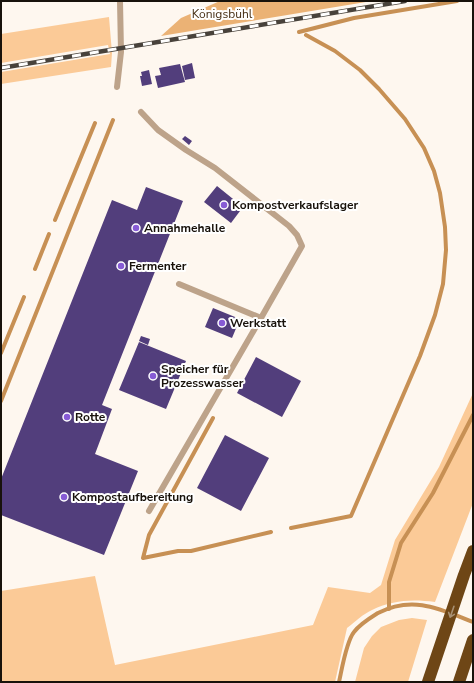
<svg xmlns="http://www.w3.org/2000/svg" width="474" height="683" font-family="'Nunito Sans',sans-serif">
<rect width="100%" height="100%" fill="#fef7ef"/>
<path fill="#fbca97" d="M109,17L112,53L111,67L1,84V72L110,54L108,45L1,63V34Z
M473,393V503L435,602C412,599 393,600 372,610C363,614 355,622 347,628L335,682H1V591L95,576L115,665L313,625L328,587L370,593L381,585L395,540L439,467Z
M412,618L427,620L408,682H355L364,648L372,636L381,627L399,620Z"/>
<path fill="#ebb275" d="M220,1H372L161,36L181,18Z"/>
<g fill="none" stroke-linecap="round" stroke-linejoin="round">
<path stroke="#c79054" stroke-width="4" d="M299,32L354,18L457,1
M55,220L95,123
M35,269L49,234
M1,353L24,297
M1,401L113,120
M213,418L149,535L143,558L178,551H191L271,532
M291,528L351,516L420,356L435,315L443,284L446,250L445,227L440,193L434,171L424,148L405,119L379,89L360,70L335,51L306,35
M389,609V582L401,543L433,493L473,415
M339,682C342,669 346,642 354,632C360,624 370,618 378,613C413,595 440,609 473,622"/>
</g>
<path fill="#523e7c" d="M192,63L195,78L185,80L182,66Z
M180,64L185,82L158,88L155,76L161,75L159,68Z
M149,70L152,84L142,86L140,76H142L141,72Z
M185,136L192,141L189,145L182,139Z
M217,186L243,207L231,223L204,202Z
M146,187L183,201L102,405L112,409L95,454L138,471L104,555L1,515V479L112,200L137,210Z
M213,308L240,319L232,338L205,327Z
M141,336L150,339L148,345L139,341Z
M139,342L186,361L166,409L119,390Z
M256,357L301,381L282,417L237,393Z
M225,435L269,458L241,511L197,488Z"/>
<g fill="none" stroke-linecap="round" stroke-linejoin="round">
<path stroke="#bda38a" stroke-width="6" d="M117,87L121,52L120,1
M141,112L158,130L186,150L215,168L289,226L297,235L302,246L261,318L179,284
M149,511L261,318"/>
<path stroke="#6e4616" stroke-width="12" d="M428,682L464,575L473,551
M459,682L473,640"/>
<defs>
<path id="rail" d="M1,68L405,1"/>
</defs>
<use href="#rail" stroke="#48423b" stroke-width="4.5"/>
<use href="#rail" stroke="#fff" stroke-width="3" stroke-dasharray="9" stroke-linecap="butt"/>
</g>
<defs><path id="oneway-shaft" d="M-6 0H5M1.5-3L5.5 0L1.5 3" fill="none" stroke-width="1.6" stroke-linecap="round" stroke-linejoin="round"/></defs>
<use stroke="#a89073" href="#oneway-shaft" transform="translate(452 612) rotate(109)"/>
<g fill="#875bd5" stroke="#fff" stroke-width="1.5">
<circle cx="224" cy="205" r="4"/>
<circle cx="136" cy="228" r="4"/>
<circle cx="121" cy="266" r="4"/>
<circle cx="222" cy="323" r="4"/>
<circle cx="153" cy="376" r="4"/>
<circle cx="67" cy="417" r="4"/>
<circle cx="64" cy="497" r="4"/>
</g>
<g text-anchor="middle" stroke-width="4" stroke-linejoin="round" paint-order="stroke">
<g font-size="12" fill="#462e14" stroke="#fff">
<text x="222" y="18">Königsbühl</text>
</g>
<g font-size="12" font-weight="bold" fill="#18120b" stroke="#fff" text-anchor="start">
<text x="232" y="209">Kompostverkaufslager</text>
<text x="144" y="232">Annahmehalle</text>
<text x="129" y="270">Fermenter</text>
<text x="230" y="327">Werkstatt</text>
<text x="161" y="373">Speicher für<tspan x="161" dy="14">Prozesswasser</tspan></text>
<text x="75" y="421">Rotte</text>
<text x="72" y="501">Kompostaufbereitung</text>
</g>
</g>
<rect width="474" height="683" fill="none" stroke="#18120b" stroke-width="4"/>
</svg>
